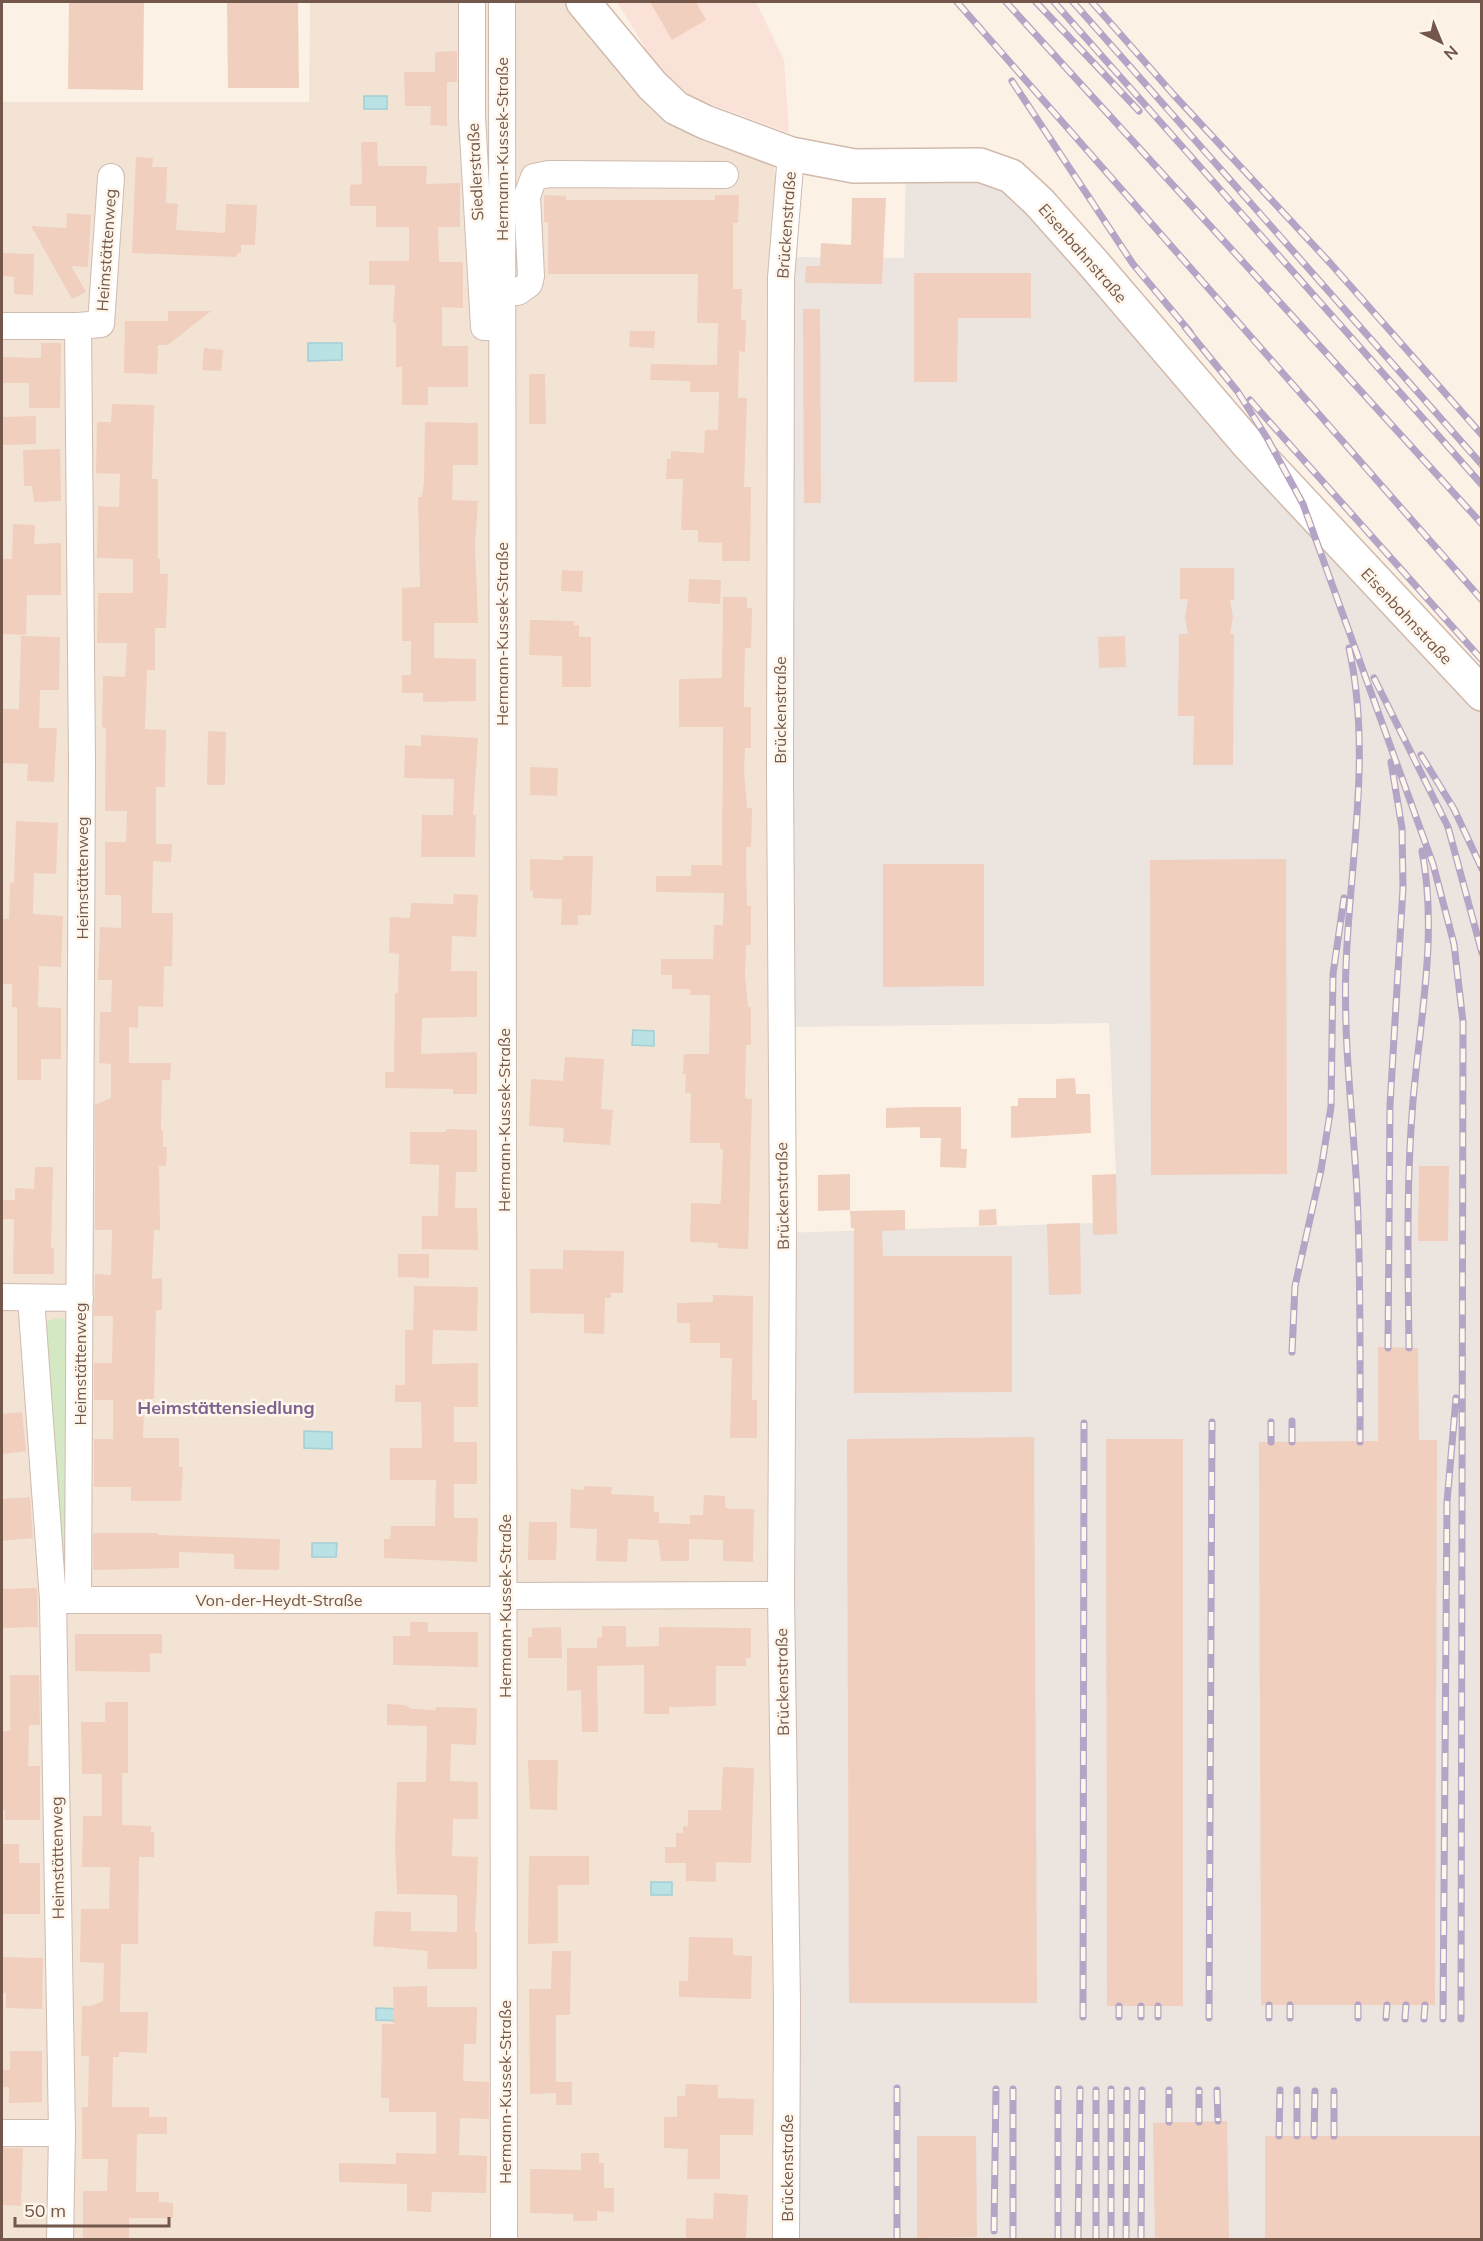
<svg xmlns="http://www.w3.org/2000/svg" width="1483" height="2241" font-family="Mulish,sans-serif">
<rect width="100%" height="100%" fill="#fbf1e5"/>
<path fill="#f3e3d4" d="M310,2H583L613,37L774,166L778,210L786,2239H2V102H309Z"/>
<path fill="#fbe2d9" d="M617,2H756L784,60L789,133L694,98L659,70Z"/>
<path fill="#ebe4df" d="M906,165L1011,176L1481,691V2239H786L783,1233L1093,1223L1116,1174L1109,1023L781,1027L790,257L904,258Z"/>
<path fill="#d5e8c4" d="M56,1318L63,1319L68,1324L66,1578L63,1576L44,1323Z"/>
<path fill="#bae1e4" stroke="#a1d0d6" stroke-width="1.5" d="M364,96H387V109H364Z
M308,343H342V360L308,361Z
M633,1030L654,1031V1046L632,1045Z
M304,1431L332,1432V1449L304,1448Z
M312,1543H337L336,1557H312Z
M651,1882H672V1895H651Z
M376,2008L402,2009V2021L376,2020Z"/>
<path fill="#f0cfbe" d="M69,2H144L143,90L68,89Z
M227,2H298L299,88H228Z
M650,2H696L706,20L672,40Z
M457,51V82H447V126L430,125L431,106H405L404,72H435V52Z
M361,142H377L378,166H427L426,184L460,183V227H438L439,262H463V308L442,307V346H468V387H428V405H402V367H396V323H393L395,285H369V261H409V227H376V206H350V185L362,184Z
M136,157L153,158L152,167H167L166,203L178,204L176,230L225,233L226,204L257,205L255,245H241V253H237V257L132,253Z
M544,195L566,196V200H715V195H739L738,223H733V289H742L741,320H746L745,352L739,351L738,398H747L744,487H751L750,561H722V543L698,542V530H681L683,479H666L667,459H671V451L704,453L705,430H718L719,392H690V381L650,380L651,364L717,365L718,323H697L698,274H548V222H544Z
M852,198H886L882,284L805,283L806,266H820L821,243L851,245Z
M67,213L91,215L88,267L71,266L86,292L72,299L31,226L66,228Z
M2,253L34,254L33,295L14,294V277L2,276Z
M914,273H1031V318H958L957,382H914Z
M803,309H820L821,503H804Z
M168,311H211L168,345H158L157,374L124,373L125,321H168Z
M630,331H655L654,348L629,347Z
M41,343H61L60,408H29V383H2V357L41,358Z
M204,348L223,350L221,371L202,370Z
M529,374H545L546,424H529Z
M112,404L154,405L152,479H158V559H160V574H168L166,628H155V670H147L145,729L166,730L165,787H156V844H172L171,862L153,861L152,913H173L172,966H164L163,1007L138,1006V1028L129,1027V1063H171L170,1080H162L161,1130H163V1147H167L166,1166H159L160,1230H154L152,1279L162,1278V1310H156L154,1399H144L143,1438H179V1467H183L181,1501H131V1487H94V1439H113V1400H94V1363H112L113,1316H94L95,1274L111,1275L112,1230H95V1105L111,1098V1064L99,1063L100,1012H111L112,980H98L100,927L121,928V895H105V842H126L127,811H105L106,728L102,727L103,676L125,677L127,643H97L98,593H133V559L97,558L98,506L119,507L120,474L96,473L97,422H111Z
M36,416V444L2,445V417Z
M425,422L478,423V465H453L452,500L478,501L475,544L478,623H434V658L476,659V701L423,702V693H402V675H411V641H402V588L420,587L418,497H422L424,482Z
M60,449L61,501L34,502L32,486H24L23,450Z
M13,524L35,525L34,544L61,543V595H27L26,635L2,634V559H12Z
M1180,568H1234V600H1230L1233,617L1230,634H1234L1233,765H1193L1194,716H1178L1179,634H1188L1185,617L1188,599H1180Z
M562,570L583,571L582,592L561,591Z
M689,579L721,580L720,604L688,602Z
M723,597H747V608H752L751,648H745L744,696V707H751V748H745L744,770L747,808H752L751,847H746V866L747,906H751V945H746L745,976L748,1007H751V1045H746L745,1098L752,1099L748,1249L718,1248V1243L690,1242L691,1203L720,1204L721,1199L723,1149H720V1143H690L691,1093H685L686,1074H683L684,1054H709L710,995H690V989H672V975H661V959H713L714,925H723L724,893L656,892V876H691V865H722L723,727H679V679L722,678Z
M530,620L574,621V625H579V637H591V687H562V656L529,655Z
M21,636L60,637L59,690H40L39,728H57L54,782L27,781L28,764L2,763V709H19Z
M1125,636L1126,667L1099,668L1098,637Z
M208,731L226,732L225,785H207Z
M421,735L478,738L473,815H476L475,857H421L422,815H453L454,779L404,778L405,745L421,746Z
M530,767L558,768L557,796L530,795Z
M16,821L58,823L56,874L34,873L33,914L63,916L61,967L39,966L38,1007L61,1008V1059H41V1080H17V1007H12V984H2V919H9L10,882L14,883Z
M563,856H593L591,915H578V925H561L562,899L533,898V891H530V859L563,860Z
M1286,859L1287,1174L1151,1175L1150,860Z
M883,864H984V986L883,987Z
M454,894L478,895L476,937L452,936L451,971H477V1017L422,1018L421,1054L477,1052V1094H453V1089L385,1088V1072H394L395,993H398L399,954L389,953L390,917L410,918L411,903L453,904Z
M565,1057L604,1059L601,1109L613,1110L610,1145L563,1142L564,1128L529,1126L531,1079L563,1081Z
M1075,1078L1076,1094H1090L1091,1133L1011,1138V1106H1018V1098H1056V1079Z
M917,1107H961V1149H967L966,1168L940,1167L941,1138H920V1127L886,1128V1108Z
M446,1129L477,1130V1172H456L455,1208H477L478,1250L422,1249V1216H438L439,1165L410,1164V1132H446Z
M1419,1166H1449L1448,1241H1418Z
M35,1167H53L51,1248H54V1274H13L14,1219H3V1200H15V1188L34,1189Z
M850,1174V1210L818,1211V1175Z
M1116,1174L1117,1234L1093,1235L1092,1175Z
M996,1209L997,1225L979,1226V1210Z
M905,1210V1230L882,1231L883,1256H1012V1392L854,1393V1228H851L850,1211Z
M1080,1223L1081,1294L1049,1295L1047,1224Z
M563,1250L624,1251L623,1293H611V1298H605L604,1334L584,1333V1314L530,1313V1269H563Z
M398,1254H429V1278L398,1277Z
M414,1286L478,1287L477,1331L433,1330L432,1364L478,1363V1407H454V1442H477V1484H454V1518H478L477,1562L384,1558V1539H390L391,1526H435L436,1480H390V1448H422L421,1402H395V1385H405V1330H413Z
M713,1295L753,1296L752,1400H757V1438H730L732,1358H720V1343H690V1323H677V1303L713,1302Z
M1378,1347L1418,1348L1419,1440H1437L1435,2005H1261L1259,1442L1378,1441Z
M22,1412L26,1451L2,1454V1414Z
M1034,1437L1037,2003H849L847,1439Z
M1106,1439H1183V2006H1107Z
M584,1486L612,1487L611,1494L654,1496V1512H659V1523L690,1524V1535V1515H703L704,1495L725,1496V1507L729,1509H754L753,1562L723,1561V1540L689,1539V1561H661L658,1540L628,1539L627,1562L596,1561L597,1529L570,1528L571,1489L584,1490Z
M30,1497L33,1538L2,1541V1499Z
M529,1522H557L556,1560H528Z
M93,1533H158V1535L280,1539L279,1570L234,1569V1554L179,1552V1568L93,1570Z
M37,1588L38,1627L2,1628V1589Z
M410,1622H428V1632H478V1667L393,1665V1636H410Z
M602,1626H626V1647L659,1646V1627L751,1628V1658H746V1666H716V1706L669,1707V1714H644V1665L597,1666L598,1732H582L581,1690L567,1691V1648H597V1638L602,1637Z
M561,1627L562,1658H528V1637H532V1628Z
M75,1634H162V1654L150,1653V1672L75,1671Z
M10,1675H39L40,1725H29L28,1766H40V1820H5V1810H2V1731H10Z
M105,1702H128V1773H122V1825L151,1826V1832H154V1857H139L138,1944H121L120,2012H148L147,2053L119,2052V2057H113L112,2107H149V2117H167V2134H137L136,2192H159V2202L173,2203V2218H129V2240H83V2191H107L108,2159H82V2107H88L89,2056H81L82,2006H91L103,2001L104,1963L80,1962L81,1909H109L110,1867H82L83,1816H102V1774H82L81,1722H105Z
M387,1704L404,1705L412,1709L436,1710V1707L477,1708L476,1745L451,1744L450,1781L478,1782V1819H453L452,1856L478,1857L475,1932H477V1969H427L428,1951L373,1946L375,1911L411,1912V1931L457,1932V1895L397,1894L395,1848L397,1782H426L427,1726L387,1725Z
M528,1760H558L557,1810L530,1809Z
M723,1767L754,1768L751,1863L716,1862V1882L686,1881V1863H665V1847H676V1833H683V1826L688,1827V1810H721Z
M2,1844H19V1863H40V1914H2Z
M529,1856H589V1885H558V1943L528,1944Z
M689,1937L733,1938V1955L752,1956L751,1999L679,1997V1981H688Z
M552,1951H571L570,2015H556V2082H572V2105H556V2093L530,2094L529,1989H551Z
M2,1957L43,1958L42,2009L6,2008V1993H2Z
M427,1986V2007H477L476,2044H464L463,2081L489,2082V2119L460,2118L459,2155L487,2156L486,2193L432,2192L431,2212L407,2211V2184L339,2182V2163L396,2164V2153L436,2154V2112H389V2098H381L382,2024H394L393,1987Z
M10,2051H42V2102L9,2103V2087H2V2070H10Z
M686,2084L718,2085V2098L754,2099L753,2135H720V2179H687L688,2149L664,2148V2117H677V2096H685Z
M1227,2121L1229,2240H1155L1153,2123Z
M917,2136H976L977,2237L917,2238Z
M1265,2136H1482V2240H1265Z
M2,2148H23L21,2206L2,2205Z
M581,2153H599V2163H604V2188H614V2212L597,2211V2221H573V2214L530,2213V2169L581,2170Z
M714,2193L748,2195L746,2240H686V2218L713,2219Z"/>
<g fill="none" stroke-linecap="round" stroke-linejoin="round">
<defs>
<path id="street" d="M472,2V117L484,327H497
M502,2L504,2240
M502,291L518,292L529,284L531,276L527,196L534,177L549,174L725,175
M2,326H78
M2,1297L80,1298
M31,1298L53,1600L62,2133L60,2240
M505,1596L781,1595
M62,1600H506
M78,1600L82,762L78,326L101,324L111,177
M2,2133H62
M786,2240L787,2003L781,1595L783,1233L780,774L781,278L791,154"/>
<path id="secondary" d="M583,2L652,85L676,108L705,122L791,154L854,166L980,165L1011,176L1039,202L1094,264L1248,444L1482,694"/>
</defs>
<use href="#street" stroke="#cfbbaf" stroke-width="28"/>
<use href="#secondary" stroke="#d1baac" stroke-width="36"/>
<use href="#street" stroke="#fff" stroke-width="26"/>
<use href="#secondary" stroke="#fff" stroke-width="33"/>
<defs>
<path id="rail" d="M957,2L1482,600
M1006,2L1482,524
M1036,2L1139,111
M1054,2L1482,485
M1073,2L1482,465
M1092,2L1173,94L1331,264L1482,435
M1012,81L1133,264L1190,332
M1185,327L1238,392L1267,438L1303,504L1433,864L1454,944L1463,1022L1461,2019
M1250,400L1482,660
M1349,648C1372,753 1350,860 1346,965C1343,1041 1353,1116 1357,1192C1361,1275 1360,1358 1360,1442
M1374,678L1448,827L1482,953
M1421,755L1454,809L1482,869
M1388,1348L1390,1105L1403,888L1402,828L1391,762
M1409,1348C1408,1266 1406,1184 1413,1101C1420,1019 1438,934 1422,851
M1292,1352L1295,1286L1321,1170L1331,1107L1333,974L1344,898
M1271,1422V1442
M1292,1442V1421
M1269,2005V2018
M1290,2005V2018
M1119,2006V2017
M1141,2006V2017
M1083,2017L1084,1423
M1158,2017V2006
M1209,2018L1212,1422
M1358,2018V2005
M1386,2018L1387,2005
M1405,2019L1406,2005
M1424,2019L1425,2005
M1443,2019L1447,1502L1456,1398
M897,2088V2240
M1217,2090L1218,2121
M1169,2122V2090
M1199,2122V2090
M1279,2136L1280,2090
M1297,2136V2090
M1314,2136L1315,2091
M1334,2136V2091
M994,2231L996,2089
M1013,2240V2089
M1058,2240V2089
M1078,2240L1080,2089
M1096,2240V2090
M1111,2240V2089
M1126,2240L1127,2090
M1141,2240L1142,2090"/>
</defs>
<use href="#rail" stroke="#b4a4c5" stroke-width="7"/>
<use href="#rail" stroke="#fef6eb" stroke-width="4.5" stroke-dasharray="14" stroke-linecap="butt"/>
</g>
<g text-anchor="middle" stroke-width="5" stroke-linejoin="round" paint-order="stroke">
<g font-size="16" fill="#73574b" stroke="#fef6eb">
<text transform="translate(502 149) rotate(-90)" y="6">Hermann-Kussek-Straße</text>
<text transform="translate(475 172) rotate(-93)" y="6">Siedlerstraße</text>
<text transform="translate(786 225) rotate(-86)" y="6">Brückenstraße</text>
<text transform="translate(106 250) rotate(-86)" y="6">Heimstättenweg</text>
<text transform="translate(1083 253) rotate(49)" y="6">Eisenbahnstraße</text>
<text transform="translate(1407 616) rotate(47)" y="6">Eisenbahnstraße</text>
<text transform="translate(502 634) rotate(-90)" y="6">Hermann-Kussek-Straße</text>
<text transform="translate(780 710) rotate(-90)" y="6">Brückenstraße</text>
<text transform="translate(82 878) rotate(-90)" y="6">Heimstättenweg</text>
<text transform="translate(504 1120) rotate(-90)" y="6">Hermann-Kussek-Straße</text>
<text transform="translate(782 1196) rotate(-91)" y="6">Brückenstraße</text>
<text transform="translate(80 1364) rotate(-90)" y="6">Heimstättenweg</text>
<text x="279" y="1606">Von-der-Heydt-Straße</text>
<text transform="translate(505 1606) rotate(-90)" y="6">Hermann-Kussek-Straße</text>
<text transform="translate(782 1682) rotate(-91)" y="6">Brückenstraße</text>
<text transform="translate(57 1858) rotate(-91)" y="6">Heimstättenweg</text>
<text transform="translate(505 2092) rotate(-90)" y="6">Hermann-Kussek-Straße</text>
<text transform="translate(787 2168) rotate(-90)" y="6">Brückenstraße</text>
</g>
<g font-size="18" font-weight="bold" fill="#7e6390" stroke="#fef6eb">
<text x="226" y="1414">Heimstättensiedlung</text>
</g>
</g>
<rect width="1483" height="2241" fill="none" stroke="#73574b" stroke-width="6"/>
<g transform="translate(1441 42) rotate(137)" stroke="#fef6eb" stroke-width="4.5" paint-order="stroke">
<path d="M0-4.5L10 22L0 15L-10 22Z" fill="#73574b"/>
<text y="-9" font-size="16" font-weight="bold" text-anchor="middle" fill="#73574b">N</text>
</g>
<path d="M15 2217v9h154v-9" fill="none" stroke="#73574b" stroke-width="3"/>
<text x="24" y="2217" font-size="18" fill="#73574b" stroke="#fef6eb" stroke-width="4.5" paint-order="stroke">50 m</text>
</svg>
